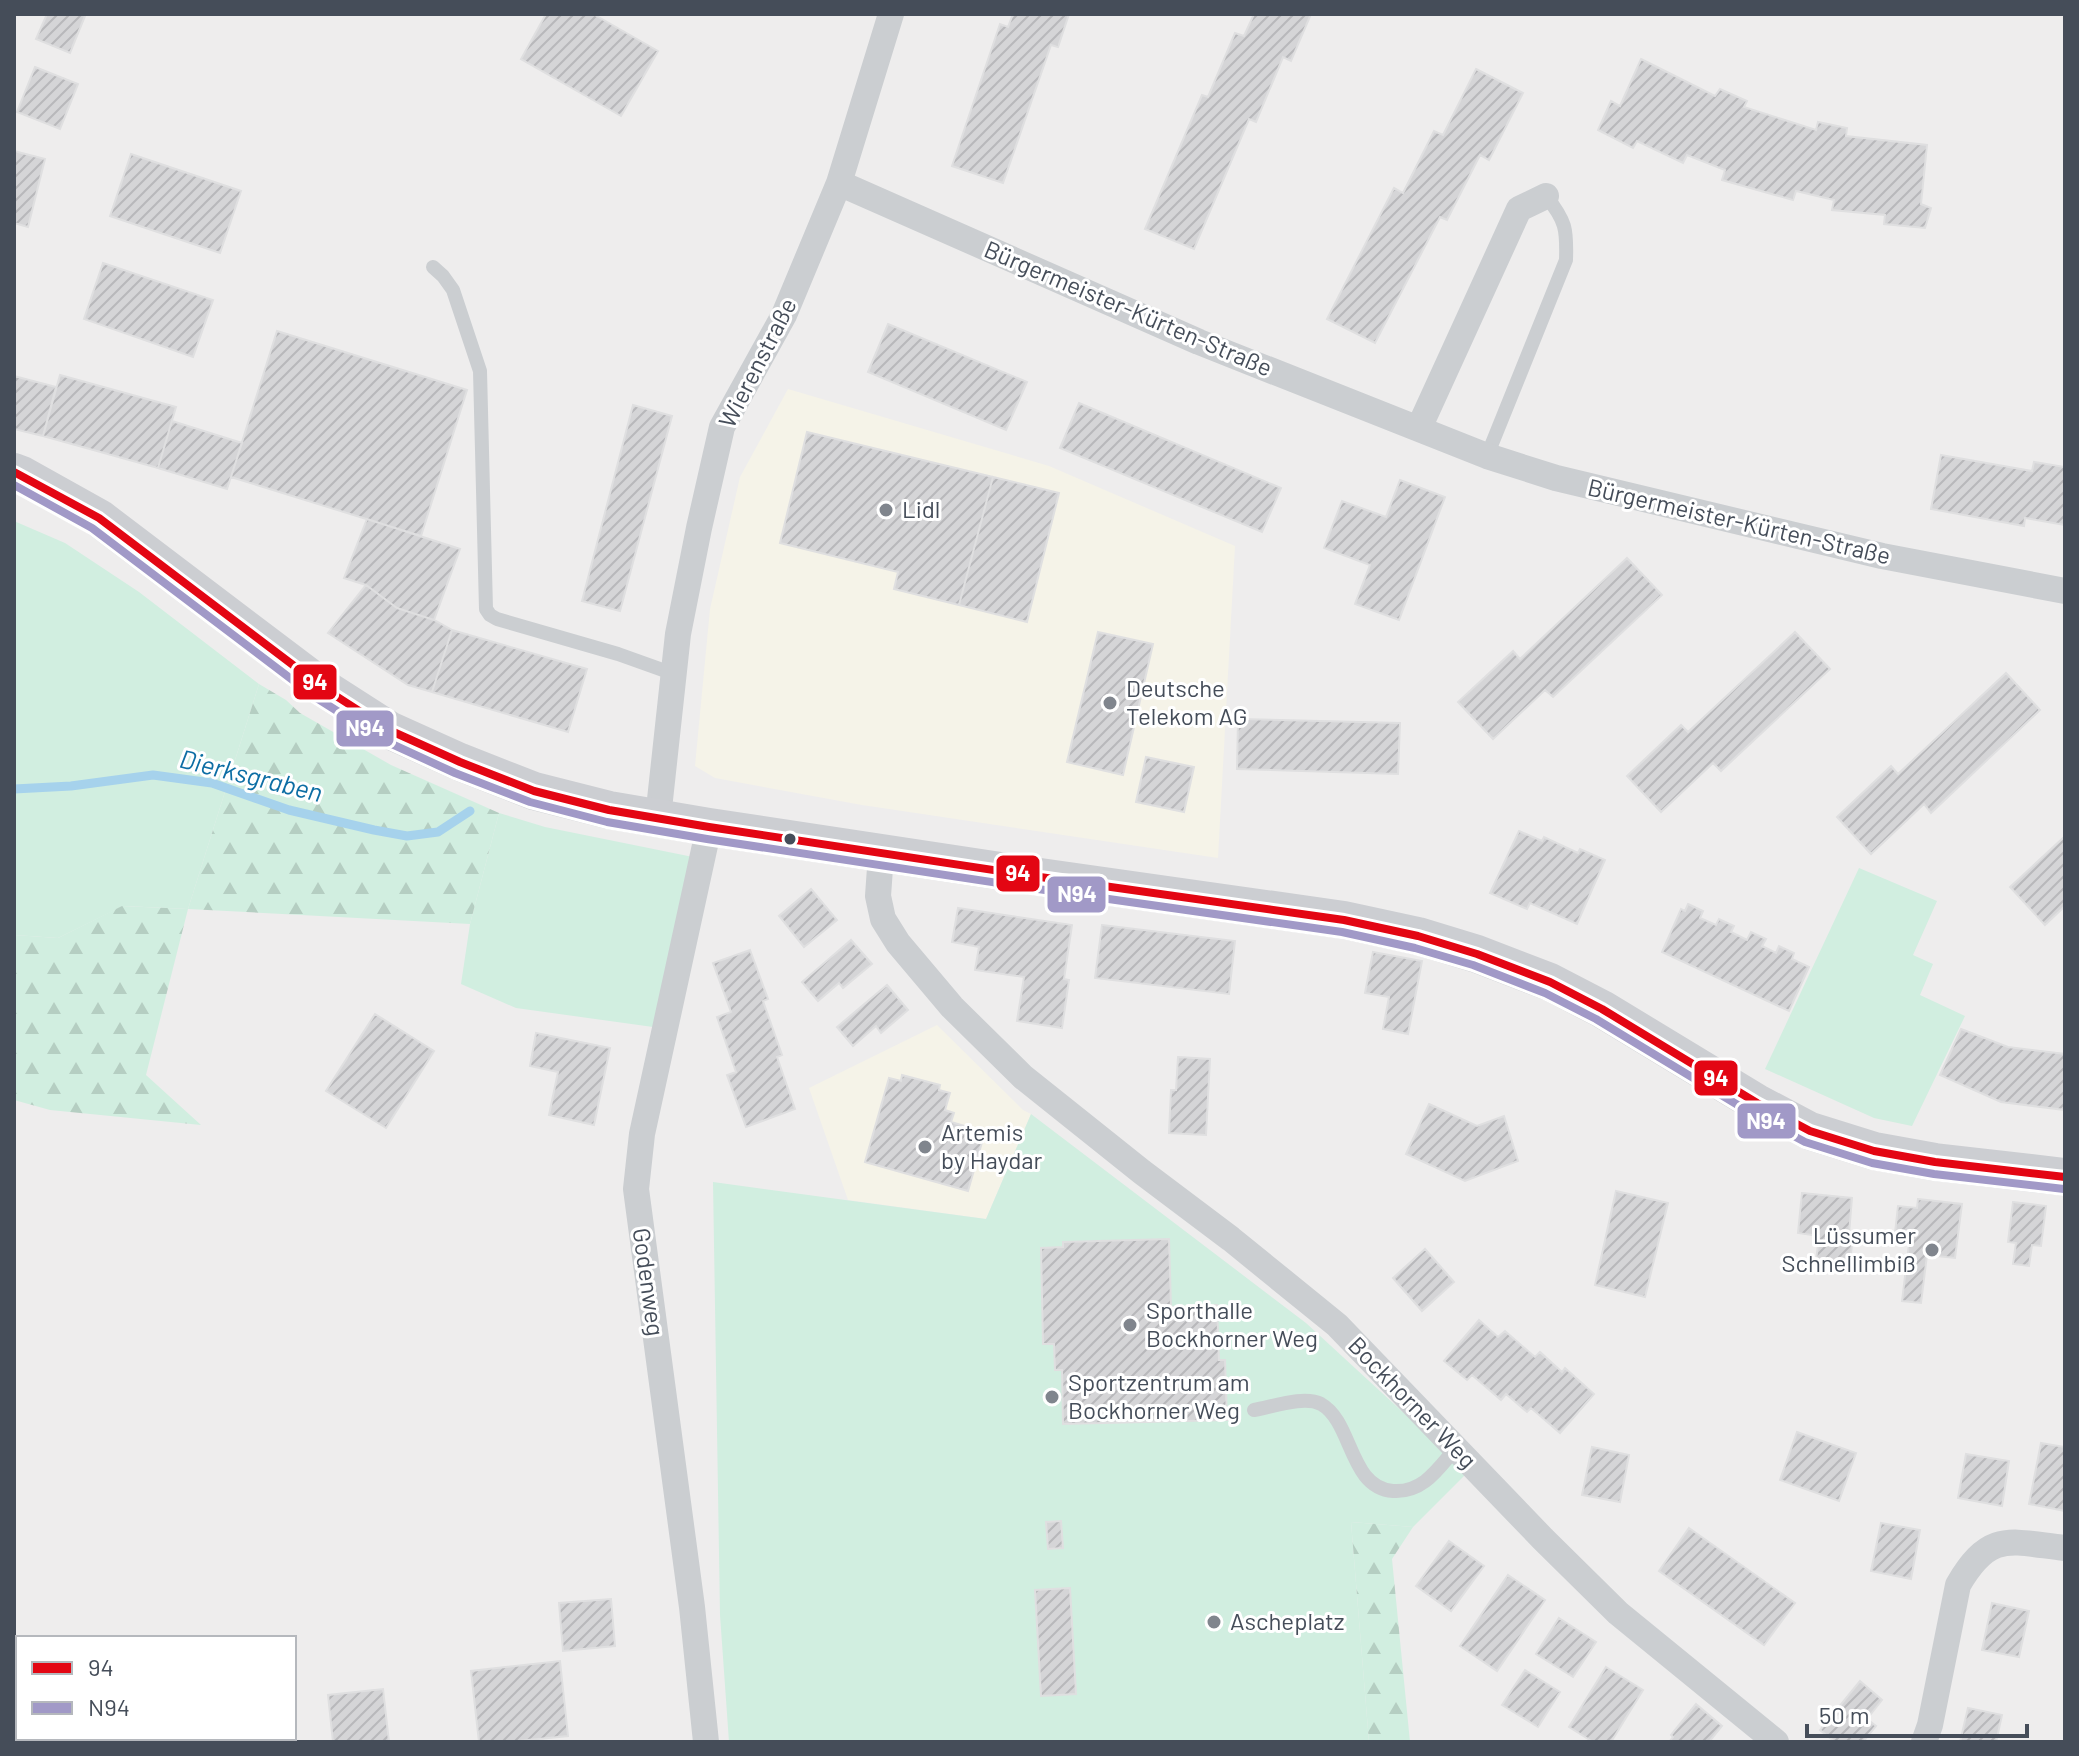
<svg xmlns="http://www.w3.org/2000/svg" width="2079" height="1756" font-family="Barlow,sans-serif">
<defs>
<pattern id="forest-firs" width="22" height="20" patternUnits="userSpaceOnUse" patternTransform="scale(2)"><rect width="22" height="20" fill="#d1eee0"/><path d="M5 1l3.5 6h-7zM16 11l3.5 6h-7z" fill="#b5cec2"/></pattern>
<pattern id="building-hatch" width="6" height="6" patternUnits="userSpaceOnUse" patternTransform="scale(2)"><rect width="6" height="6" fill="#d5d5d7"/><path d="M-1 1l2-2M0 6l6-6M5 7l2-2" fill="none" stroke="#b8b8bb"/></pattern>
</defs>
<rect width="100%" height="100%" fill="#eeeded"/>
<path fill="#f5f3e8" d="M788,389L1049,466L1235,546L1218,858L862,805L715,778L695,766L710,609L740,477Z
M937,1025L1023,1110L1031,1114L986,1219L848,1200L809,1088Z"/>
<path fill="#d1eee0" d="M14,521L65,543L139,592L259,684L188,909L123,906L58,938L14,935Z
M499,813L545,827L693,857L653,1027L516,1008L461,984L470,924Z
M1859,868L1937,901L1913,955L1933,964L1920,995L1965,1016L1912,1126L1874,1118L1765,1069Z
M1031,1114L1306,1323L1468,1472L1413,1527L1351,1522L1369,1742H729L720,1615L713,1182L986,1219Z"/>
<path fill="url(#forest-firs)" d="M259,684L286,700L300,713L391,765L499,813L470,924L188,909L146,1075L201,1125L50,1110L14,1100V935L58,938L122,906L188,909Z
M1351,1522L1413,1527L1392,1559L1410,1742H1369Z"/>
<g fill="none" stroke-linecap="round" stroke-linejoin="round">
<path stroke="#a6d2ec" stroke-width="9" d="M14,789L71,786L153,775L212,783L289,810L374,830L407,836L438,832L470,811"/>
</g>
<path fill="url(#building-hatch)" stroke="#dfdfe0" stroke-width="2" d="M47,14H80L85,16L70,53L36,39Z
M546,14H593L658,51L621,116L521,59Z
M1013,14H1069L1058,47L1051,45L1003,183L952,166L1000,24L1008,27Z
M1254,14H1311L1291,61L1283,57L1256,122L1249,119L1194,249L1145,229L1202,95L1208,97L1235,33L1244,36Z
M1641,59L1715,96L1720,89L1747,101L1744,107L1816,130L1818,122L1847,128L1846,136L1927,145L1921,204L1931,208L1925,228L1884,224L1885,215L1832,210L1834,200L1796,191L1793,200L1722,180L1725,170L1687,155L1683,163L1637,141L1633,148L1598,130L1611,101L1620,106Z
M35,67L78,84L60,129L17,112Z
M1476,69L1523,93L1489,160L1480,155L1447,220L1440,217L1375,343L1327,319L1394,188L1403,193L1434,131L1443,135Z
M14,151L45,159L28,227L14,223Z
M131,154L241,191L220,253L110,216Z
M103,263L213,300L193,357L84,319Z
M888,324L1027,382L1006,430L868,372Z
M277,331L467,390L421,536L231,477Z
M60,375L176,407L158,468L43,436Z
M14,376L56,387L43,436L14,429Z
M1079,403L1281,488L1262,532L1060,448Z
M633,405L672,416L620,611L582,601Z
M172,421L242,443L227,489L158,468Z
M807,432L993,477L959,605L894,589L898,572L780,543Z
M1941,455L2032,471L2034,462L2065,467V525L2025,518L2024,526L1931,509Z
M993,477L1059,493L1027,622L959,605Z
M1400,480L1445,497L1399,620L1355,604L1370,565L1324,548L1342,501L1386,517Z
M367,519L460,549L434,620L397,608L366,585L344,578Z
M1627,558L1662,595L1553,697L1545,690L1493,739L1458,702L1513,651L1520,659Z
M366,585L397,608L434,620L452,630L432,692L408,685L328,633Z
M452,630L587,669L568,732L432,692Z
M1098,632L1153,644L1123,775L1067,762Z
M1795,632L1830,669L1721,771L1713,763L1661,812L1627,776L1681,725L1688,732Z
M2006,673L2040,710L1931,813L1924,804L1871,854L1837,817L1891,766L1898,774Z
M1238,719L1400,723L1398,774L1237,769Z
M1146,757L1194,767L1184,812L1136,802Z
M1519,831L1542,841L1544,837L1578,853L1580,849L1605,860L1577,924L1530,903L1527,909L1490,893Z
M2065,836V906L2045,925L2010,887Z
M811,889L837,920L804,947L779,916Z
M1688,904L1703,911L1700,918L1716,925L1719,919L1734,926L1731,932L1747,940L1751,932L1766,939L1762,946L1776,953L1779,946L1794,953L1792,959L1809,967L1789,1011L1662,952L1681,909L1685,911Z
M958,908L1072,925L1064,979L1069,980L1062,1028L1017,1021L1024,977L975,970L979,947L952,942Z
M1102,925L1235,941L1229,994L1095,978Z
M851,940L872,964L843,988L839,983L818,1001L802,982Z
M750,950L768,999L763,1001L782,1055L777,1057L795,1109L746,1127L727,1075L736,1072L717,1017L731,1012L713,963Z
M1373,952L1422,961L1408,1034L1383,1029L1389,997L1365,993Z
M887,985L908,1010L881,1033L876,1026L853,1046L837,1027Z
M375,1014L434,1051L386,1128L326,1091Z
M1961,1029L2008,1047L2065,1054V1110L2001,1102L1940,1075Z
M536,1033L610,1048L594,1125L549,1115L558,1072L530,1066Z
M1178,1057L1210,1059L1206,1135L1169,1133L1171,1090H1176Z
M902,1075L940,1085L939,1090L950,1093L945,1110L954,1113L951,1122L985,1132L968,1191L865,1162L889,1078L901,1081Z
M1429,1104L1477,1126L1504,1116L1518,1161L1465,1181L1406,1154Z
M1616,1191L1668,1203L1645,1297L1595,1285Z
M1802,1193L1852,1198L1849,1234L1853,1235L1849,1272L1815,1269L1819,1236L1798,1233Z
M1918,1199L1962,1204L1955,1258L1927,1255L1921,1303L1902,1301L1909,1244L1894,1242L1898,1206L1917,1208Z
M2013,1202L2046,1206L2041,1246L2032,1245L2029,1266L2013,1264L2016,1243L2008,1242Z
M1169,1239L1171,1307L1217,1305L1219,1360H1225L1227,1420L1063,1424L1062,1370H1055L1054,1344H1043L1041,1248L1063,1247V1242Z
M1425,1249L1454,1282L1422,1311L1393,1278Z
M1479,1320L1498,1337L1505,1331L1535,1357L1540,1352L1562,1372L1565,1368L1594,1394L1560,1433L1531,1408L1527,1412L1506,1394L1501,1400L1472,1375L1467,1380L1444,1361Z
M1797,1432L1856,1453L1839,1501L1780,1480Z
M2041,1443L2065,1447V1511L2029,1504Z
M1592,1447L1629,1455L1620,1502L1582,1495Z
M1966,1454L2009,1461L2002,1506L1958,1498Z
M1061,1521L1063,1548L1048,1549L1046,1522Z
M1881,1523L1920,1530L1911,1579L1871,1571Z
M1689,1528L1795,1603L1764,1645L1659,1571Z
M1449,1541L1484,1566L1451,1611L1416,1586Z
M1508,1575L1545,1600L1497,1671L1460,1646Z
M1070,1588L1076,1694L1041,1696L1035,1590Z
M611,1599L615,1646L563,1651L559,1603Z
M1992,1603L2029,1611L2019,1657L1982,1650Z
M1559,1618L1596,1642L1573,1677L1536,1654Z
M560,1661L568,1736L508,1742H479L471,1671Z
M1606,1667L1643,1690L1611,1742H1593L1569,1727Z
M1525,1670L1560,1692L1538,1727L1502,1705Z
M1860,1681L1882,1700L1867,1719L1876,1726L1863,1742H1835L1820,1730Z
M383,1689L389,1742H333L328,1695Z
M1696,1704L1722,1726L1709,1742H1669L1673,1737L1671,1735Z
M1968,1708L2002,1715L1996,1742H1960Z"/>
<g fill="none" stroke-linecap="round" stroke-linejoin="round">
<path stroke="#cbced1" stroke-width="14" d="M433,267L443,276L453,290L480,371L486,609L490,615L497,619L618,654L674,674
M1487,456L1566,260C1567,229 1566,221 1546,196
M1254,1410C1272,1407 1304,1395 1321,1404C1353,1422 1349,1488 1393,1491C1423,1493 1438,1469 1456,1448"/>
<path stroke="#cbced1" stroke-width="26" d="M839,183L1199,342L1487,456L1556,478L1882,556L2065,591
M1419,428L1519,209L1546,196
M658,818L678,634L699,528L722,427L784,315L839,183L891,14
M881,854L878,896L883,919L898,943L952,1007L1023,1077L1142,1172L1231,1239L1337,1325L1543,1539L1618,1613L1776,1742
M706,1742L692,1607L636,1189L642,1134L709,827
M1924,1742L1930,1725L1958,1585C1990,1530 2010,1542 2065,1548"/>
<path stroke="#ccced2" stroke-width="38" d="M14,472L22,475L99,518L322,687L389,730L460,762L534,791L609,810L709,827L1040,877L1344,920L1418,936L1477,954L1550,982L1602,1009L1757,1103L1810,1131L1874,1151L1935,1162L2065,1177"/>
<defs>
<path id="bus-1" d="M14,472L99,518L322,687L389,730L460,762L534,791L609,810L709,827L1040,877L1344,920L1418,936L1477,954L1550,982L1602,1009L1757,1103L1810,1131L1874,1151L1935,1162L2065,1177"/>
<path id="bus-2" d="M14,485L92,528L315,697L383,740L455,773L530,802L607,822L707,839L1038,889L1342,932L1415,948L1473,965L1545,993L1596,1019L1751,1113L1805,1142L1872,1163L1934,1174L2064,1189"/>
</defs>
<use href="#bus-1" stroke="#fff" stroke-width="14"/>
<use href="#bus-2" stroke="#fff" stroke-width="14"/>
<use href="#bus-1" stroke="#e30613" stroke-width="8"/>
<use href="#bus-2" stroke="#a199c7" stroke-width="8"/>
</g>
<g fill="#80858d" stroke="#fff" stroke-width="3">
<circle cx="886" cy="510" r="8"/>
<circle cx="1110" cy="703" r="8"/>
<circle cx="925" cy="1147" r="8"/>
<circle cx="1932" cy="1250" r="8"/>
<circle cx="1130" cy="1325" r="8"/>
<circle cx="1052" cy="1397" r="8"/>
<circle cx="1214" cy="1622" r="8"/>
</g>
<circle fill="#454d59" stroke="#fff" stroke-width="3" cx="790" cy="839" r="7"/>
<g text-anchor="middle" stroke-width="6" stroke-linejoin="round" paint-order="stroke">
<g font-size="24" fill="#454d59" stroke="#fff">
<text transform="translate(1128 309) rotate(23)" y="8">Bürgermeister-Kürten-Straße</text>
<text transform="translate(758 363) rotate(-63)" y="8">Wierenstraße</text>
<text transform="translate(1739 522) rotate(13)" y="8">Bürgermeister-Kürten-Straße</text>
<text transform="translate(648 1282) rotate(82)" y="8">Godenweg</text>
<text transform="translate(1412 1403) rotate(46)" y="8">Bockhorner Weg</text>
</g>
<g font-size="24" fill="#454d59" stroke="#fff" text-anchor="start">
<text x="902" y="518">Lidl</text>
<text x="1126" y="697">Deutsche<tspan x="1126" dy="28">Telekom AG</tspan></text>
<text x="941" y="1141">Artemis<tspan x="941" dy="28">by Haydar</tspan></text>
<text x="1916" y="1244" text-anchor="end">Lüssumer<tspan x="1916" dy="28">Schnellimbiß</tspan></text>
<text x="1146" y="1319">Sporthalle<tspan x="1146" dy="28">Bockhorner Weg</tspan></text>
<text x="1068" y="1391">Sportzentrum am<tspan x="1068" dy="28">Bockhorner Weg</tspan></text>
<text x="1230" y="1630">Ascheplatz</text>
</g>
<g font-size="26" font-style="italic" fill="#0d6ea4" stroke="#fff">
<text transform="translate(251 776) rotate(14)" y="9">Dierksgraben</text>
</g>
</g>
<g stroke="#fff" stroke-width="3">
<rect x="292" y="663" width="46" height="38" rx="8" fill="#e30613"/>
<rect x="335" y="709" width="60" height="39" rx="8" fill="#a199c7"/>
<rect x="995" y="854" width="46" height="39" rx="8" fill="#e30613"/>
<rect x="1046" y="875" width="61" height="39" rx="8" fill="#a199c7"/>
<rect x="1693" y="1059" width="46" height="38" rx="8" fill="#e30613"/>
<rect x="1736" y="1102" width="61" height="38" rx="8" fill="#a199c7"/>
</g>
<g font-size="22" text-anchor="middle" font-weight="bold" fill="#fff">
<text x="315" y="690">94</text>
<text x="365" y="736">N94</text>
<text x="1018" y="881">94</text>
<text x="1077" y="902">N94</text>
<text x="1716" y="1086">94</text>
<text x="1766" y="1129">N94</text>
</g>
<rect width="2079" height="1756" fill="none" stroke="#454d59" stroke-width="32"/>
<rect x="16" y="1636" width="280" height="104" fill="#ffffff" stroke="#b5b8bd" stroke-width="2"/>
<rect x="32" y="1662" width="40" height="12" fill="#e30613" stroke="#b5b8bd" stroke-width="2"/>
<text x="88" y="1676" font-size="24" fill="#454d59">94</text>
<rect x="32" y="1702" width="40" height="12" fill="#a199c7" stroke="#b5b8bd" stroke-width="2"/>
<text x="88" y="1716" font-size="24" fill="#454d59">N94</text>
<path d="M1807 1724v12h220v-12" fill="none" stroke="#454d59" stroke-width="4"/>
<text x="1819" y="1724" font-size="24" fill="#454d59" stroke="#ffffff" stroke-width="6" paint-order="stroke">50 m</text>
</svg>
